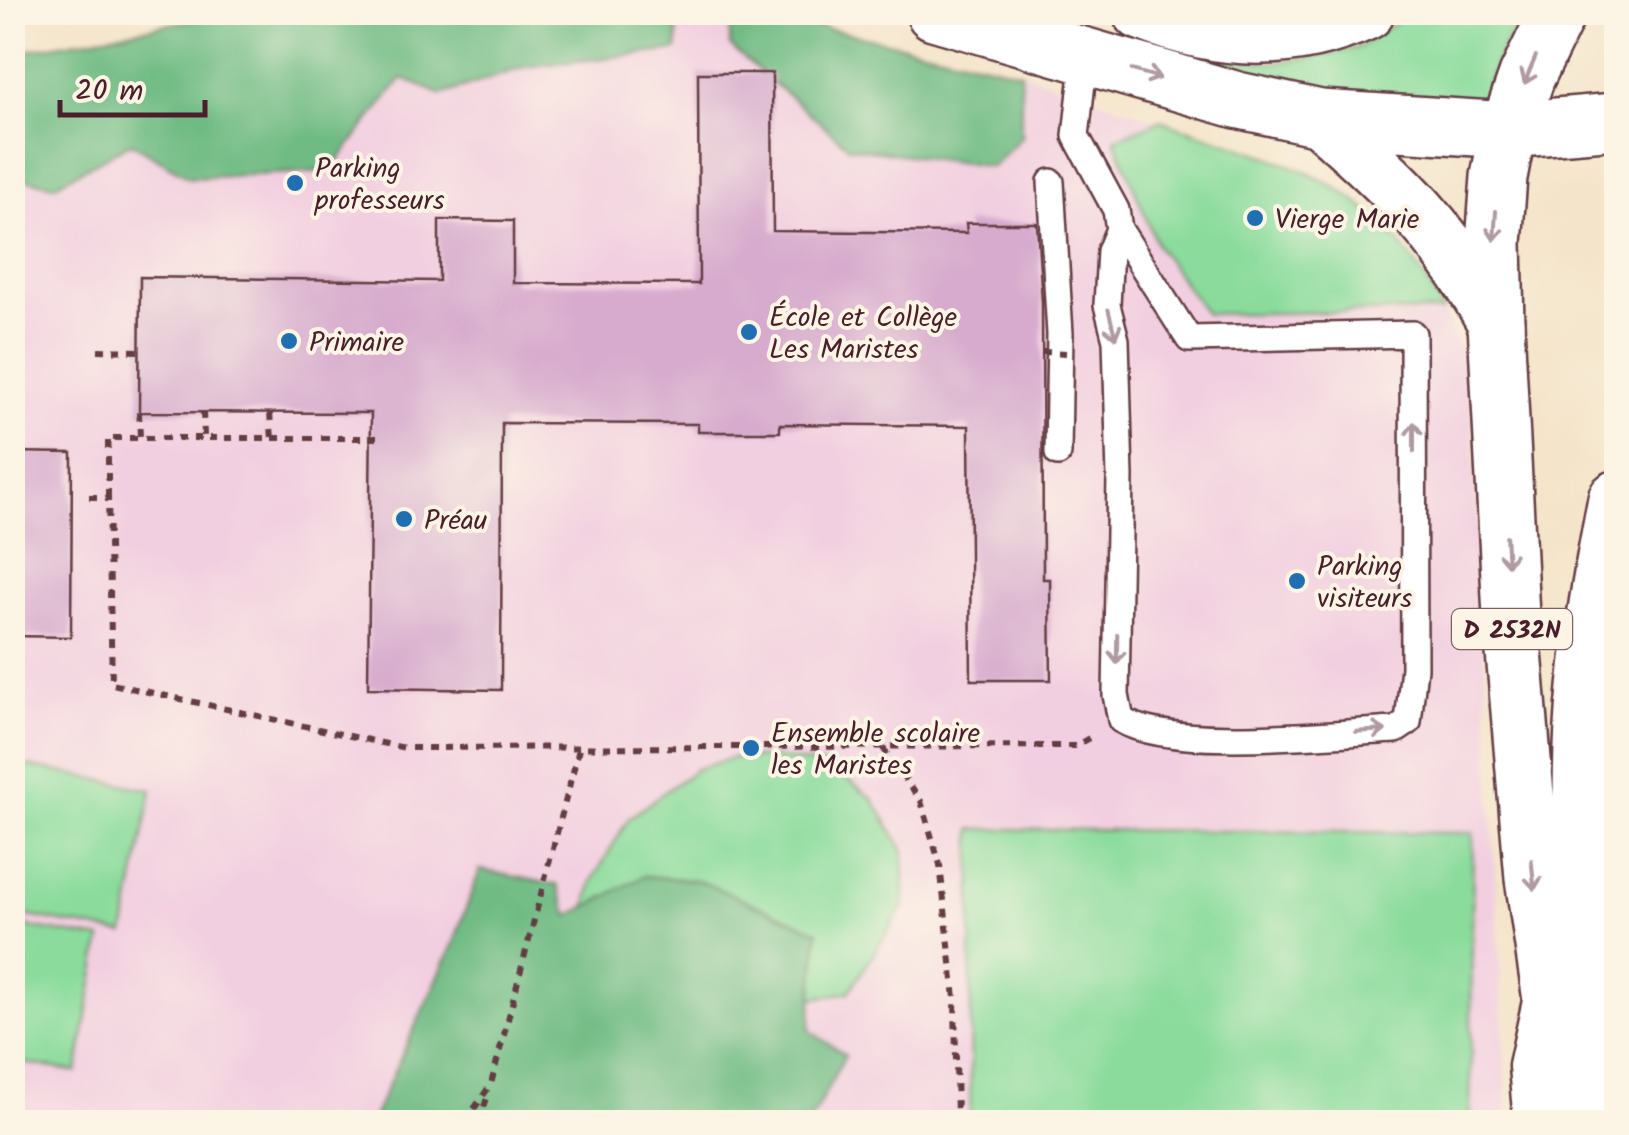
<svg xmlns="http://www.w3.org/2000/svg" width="1629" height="1135" font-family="Kalam,sans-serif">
<rect width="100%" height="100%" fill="#fcf5e5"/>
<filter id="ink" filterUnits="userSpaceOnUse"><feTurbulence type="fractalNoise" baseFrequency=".01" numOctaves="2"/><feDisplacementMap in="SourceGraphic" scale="20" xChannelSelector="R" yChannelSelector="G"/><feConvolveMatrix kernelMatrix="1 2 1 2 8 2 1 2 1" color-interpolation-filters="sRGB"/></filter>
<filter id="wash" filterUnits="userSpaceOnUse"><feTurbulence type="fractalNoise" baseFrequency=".0048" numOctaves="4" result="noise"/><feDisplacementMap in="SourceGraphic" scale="40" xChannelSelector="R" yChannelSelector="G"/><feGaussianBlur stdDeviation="2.25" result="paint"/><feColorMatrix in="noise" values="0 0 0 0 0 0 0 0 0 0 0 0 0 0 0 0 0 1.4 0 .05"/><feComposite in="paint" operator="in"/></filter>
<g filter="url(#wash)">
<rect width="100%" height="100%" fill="#f4e4c9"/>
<path fill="#f2cfe0" d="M759,13L1021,72L1322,177L1355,198L1409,252L1443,311L1470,373L1508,1122H13V53L208,17Z"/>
<path fill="#8adb9c" stroke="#6a7d64" stroke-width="2.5" d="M1410,13H1521L1494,66L1481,109L1271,89L1180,57L1195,55L1273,63L1312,57L1357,48Z
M1160,120C1293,167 1374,175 1443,311L1206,314L1157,246L1115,139Z
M1616,575V1037L1601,881Z
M736,757L775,758L830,766L873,799L904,851V906L849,992L579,1039L578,938L593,880L628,819L696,769Z
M13,763L152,790L124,934L13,913Z
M972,829L1473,833L1470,1122H970Z
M12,924L101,939L77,1072L13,1061Z"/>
<path fill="#6fbb84" stroke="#5c6d58" stroke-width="2.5" d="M677,13V50L524,67L442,95L402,78L330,171L190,178L131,143L54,185L13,177V53L208,17Z
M730,13H759L1021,72V137L992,167L849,147L730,46Z
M480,870L557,885L569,916L644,876L697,880L818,931L810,1031L845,1055L810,1122H371L453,945Z"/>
<g id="blocks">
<path fill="#d7abcd" d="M698,73H772L773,231L967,233L966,223H1037L1042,302L1043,579H1050L1051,680H971L969,426L780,424V432H698V424L502,423L501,690L368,688L371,413L139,412L140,277L439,281V220L513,221V283L699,284Z
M12,452L72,453L71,637L12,636Z"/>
</g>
</g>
<g filter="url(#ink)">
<use href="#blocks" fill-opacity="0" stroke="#643d43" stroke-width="2.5"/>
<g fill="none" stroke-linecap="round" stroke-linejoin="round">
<defs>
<path id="lane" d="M1085,56L1076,136L1116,210L1119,229L1189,339L1413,334L1414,668L1408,722L1396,730C1331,733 1173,751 1121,720L1116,695L1120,477L1116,340L1107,305L1110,251L1119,229
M1051,182L1060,334L1058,453"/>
<path id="street" d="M1539,1122L1534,1066L1550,993"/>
<path id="secondary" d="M934,12L1237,100L1320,118L1508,130L1616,121
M1141,12C1216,42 1292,46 1366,12
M1320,118C1397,185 1446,232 1496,323"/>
<path id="primary" d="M1558,12L1527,76L1508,130L1499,177L1494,243L1496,323L1511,616L1533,878L1550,993L1587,1122
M1600,1080C1589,950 1573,818 1586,688C1592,625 1604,562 1616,499"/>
</defs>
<use href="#lane" stroke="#643d43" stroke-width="30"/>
<use href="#street" stroke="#643d43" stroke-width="55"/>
<use href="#secondary" stroke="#643d43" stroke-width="60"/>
<use href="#primary" stroke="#643d43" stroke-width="60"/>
<path stroke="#643d43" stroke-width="6" stroke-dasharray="8 8" stroke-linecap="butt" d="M98,350L139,351
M139,412L140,438
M203,412L204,436
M270,413L272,439
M89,497H108L112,684L405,748L1075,746L1089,738
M108,497V438H378
M883,748L921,801L940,865L955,998L957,1122
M465,1122L491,1084L579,749
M479,1122L488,1095"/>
<use href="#lane" stroke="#fff" stroke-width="25"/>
<use href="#street" stroke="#fff" stroke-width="50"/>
<use href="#secondary" stroke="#fff" stroke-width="55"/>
<use href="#primary" stroke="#fff" stroke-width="55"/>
<path stroke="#643d43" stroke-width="6" stroke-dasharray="8 8" stroke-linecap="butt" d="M1042,352L1069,353"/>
</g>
<defs><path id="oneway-shaft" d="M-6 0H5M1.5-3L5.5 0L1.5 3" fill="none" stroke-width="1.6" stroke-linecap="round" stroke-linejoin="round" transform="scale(2.5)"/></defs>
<g stroke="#ae9aa0">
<use href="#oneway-shaft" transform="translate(1530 70) rotate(113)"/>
<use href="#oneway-shaft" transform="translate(1146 74) rotate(16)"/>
<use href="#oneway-shaft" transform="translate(1495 226) rotate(94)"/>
<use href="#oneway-shaft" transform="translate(1112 324) rotate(76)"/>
<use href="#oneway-shaft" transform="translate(1414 437) rotate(-90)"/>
<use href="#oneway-shaft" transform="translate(1507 551) rotate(87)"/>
<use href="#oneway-shaft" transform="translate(1117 649) rotate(91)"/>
<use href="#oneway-shaft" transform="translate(1371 731) rotate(-3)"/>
<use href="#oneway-shaft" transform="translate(1533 875) rotate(84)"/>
</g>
</g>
<g fill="#1f6fb2" stroke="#fcf5e5" stroke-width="4">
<circle cx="295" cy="183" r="10"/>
<circle cx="1255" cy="218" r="10"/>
<circle cx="749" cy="332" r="10"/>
<circle cx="289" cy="341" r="10"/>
<circle cx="404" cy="519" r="10"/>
<circle cx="1297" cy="581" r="10"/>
<circle cx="751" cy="748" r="10"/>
</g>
<g text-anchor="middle" stroke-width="8" stroke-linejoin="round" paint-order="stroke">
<rect fill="#fcf5e5" stroke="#7f5f63" stroke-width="2.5" x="1452" y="609" width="120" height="40" rx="8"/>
<g font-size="25" font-weight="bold" fill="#4a1f2b">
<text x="1512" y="638">D 2532N</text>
</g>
<g font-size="28" fill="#4a1f2b" stroke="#fcf5e5" text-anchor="start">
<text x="315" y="177">Parking<tspan x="315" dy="32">professeurs</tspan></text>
<text x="1275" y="228">Vierge Marie</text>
<text x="769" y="326">École et Collège<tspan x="769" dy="32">Les Maristes</tspan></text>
<text x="309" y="351">Primaire</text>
<text x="424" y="529">Préau</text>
<text x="1317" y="575">Parking<tspan x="1317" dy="32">visiteurs</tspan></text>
<text x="771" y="742">Ensemble scolaire<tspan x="771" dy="32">les Maristes</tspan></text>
</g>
</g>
<rect width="1629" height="1135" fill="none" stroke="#fcf5e5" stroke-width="50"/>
<path d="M60 100v15h145v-15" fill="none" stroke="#4a1f2b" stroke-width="5"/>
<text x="75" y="100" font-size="30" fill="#4a1f2b" stroke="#fcf5e5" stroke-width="8" paint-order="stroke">20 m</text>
</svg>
